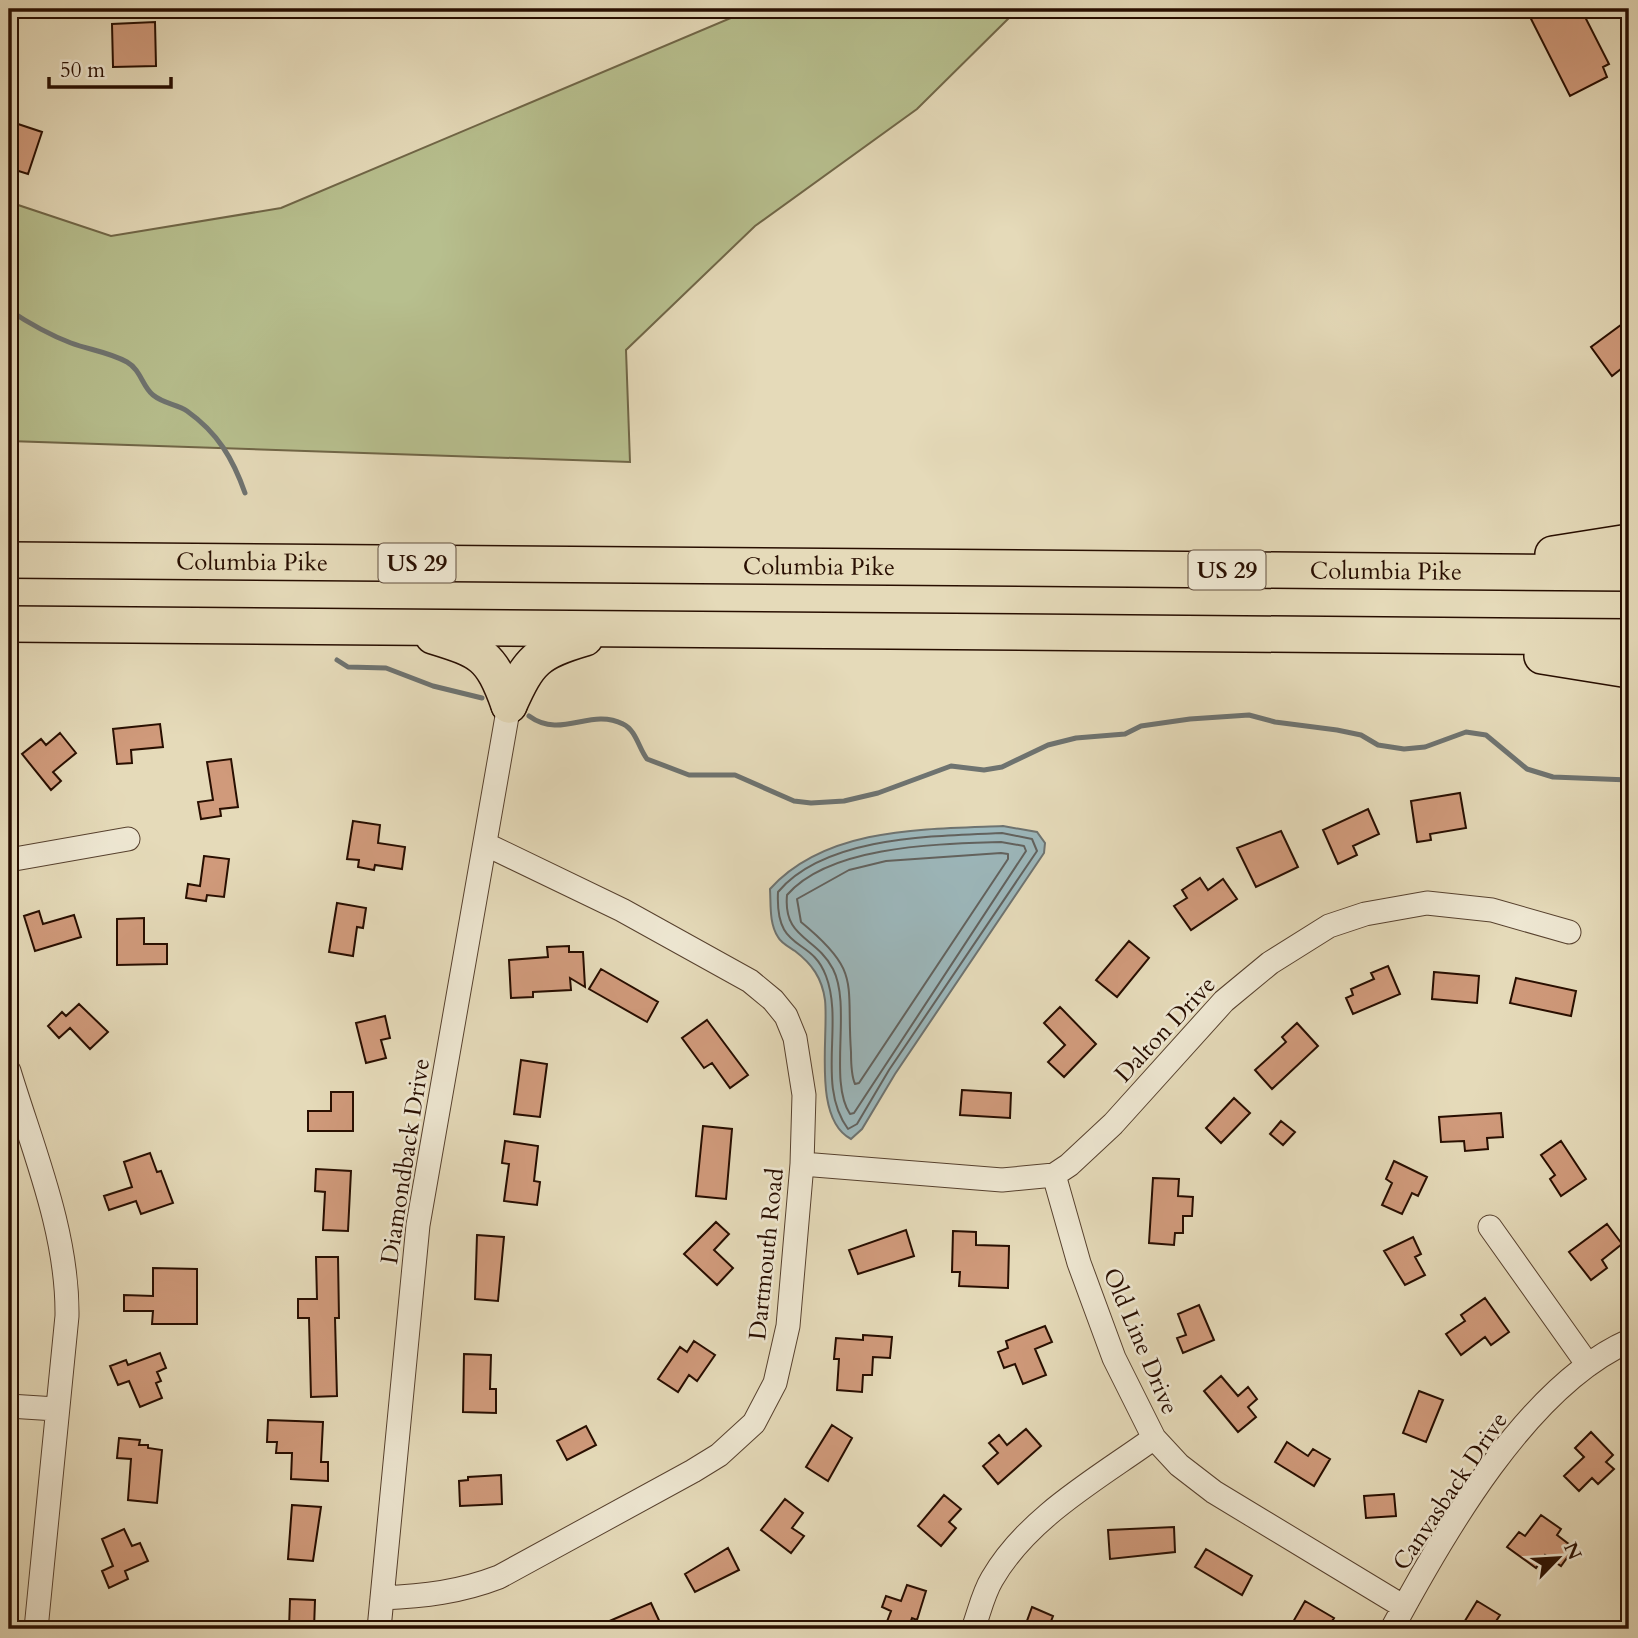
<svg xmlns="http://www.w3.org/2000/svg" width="1638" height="1638" font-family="Cardo,serif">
<rect width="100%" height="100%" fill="#e5dab9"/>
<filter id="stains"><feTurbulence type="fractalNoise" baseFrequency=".00286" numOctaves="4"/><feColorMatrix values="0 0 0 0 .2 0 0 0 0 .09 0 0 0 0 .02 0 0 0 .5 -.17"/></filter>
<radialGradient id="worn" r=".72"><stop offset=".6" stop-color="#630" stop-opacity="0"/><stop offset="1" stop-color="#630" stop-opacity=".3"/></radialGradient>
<path fill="#b7bf8e" stroke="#706647" stroke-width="2" d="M752,9H1018L917,109L755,226L626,350L630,462L9,441V202L111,236L281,208Z"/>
<path fill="#9cb7bb" stroke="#6e7370" stroke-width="2" d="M1003,826L1037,832L1045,843L1044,853L895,1074L862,1129L851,1139C812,1119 829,1036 825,1000C822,978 812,964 795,951C789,947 781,943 778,937C769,923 771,905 770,889C826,827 925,829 1003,826Z"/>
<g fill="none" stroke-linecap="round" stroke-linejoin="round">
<path stroke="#62625e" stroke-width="2" d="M1002,833L1032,839L1037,851L889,1070L857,1124L848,1129C816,1086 844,1023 826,976C811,935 775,954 778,892C825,836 934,836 1002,833Z
M1001,842L1024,846L1026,851L854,1113L850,1114C828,1081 852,1006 833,969C816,936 783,939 787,895C830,845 940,844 1001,842Z
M1001,853L1008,854V859L859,1083L855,1084C851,1075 851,1063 851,1052C846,982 862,972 801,922L797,899L849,870L886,861Z"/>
<path stroke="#6e7370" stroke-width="5" d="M9,310C27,322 50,335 71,343C90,350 109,352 127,362C141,370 142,386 153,395C164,404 177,404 187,411C218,433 233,459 245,493
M337,660L348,667L386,668L433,686L482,698
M529,716C562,740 590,707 623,724C636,730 639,749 647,759L689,775H735L794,801L811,803L844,801L878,793L951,766L984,770L1002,767L1048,745L1076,738L1125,734L1141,726L1190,719L1249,715L1275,722L1337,730L1361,735L1378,745L1404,749L1425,747L1466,732L1486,735L1527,769L1553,777L1629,780"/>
</g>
<path fill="#d09a7b" stroke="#280e00" stroke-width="2" d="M1526,9H1581L1609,64L1603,67L1607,77L1570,96Z
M155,22L156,66L113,67L112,24Z
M9,121L42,132L28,174L9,168Z
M1629,319V380L1621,369L1612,376L1591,347Z
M160,724L163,747L131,750L132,763L117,764L113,729Z
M60,733L76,753L53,772L61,781L51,790L22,754L41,739L46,745Z
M231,759L238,807L220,809L221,816L201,819L198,802L213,800L207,762Z
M1460,793L1466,828L1430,834L1431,840L1417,842L1411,801Z
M1368,809L1379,834L1353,846L1357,855L1338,864L1323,830Z
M353,821L380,825L378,843L405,847L402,869L375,865L374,870L358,867L359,860L347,859Z
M1281,831L1298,867L1256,887L1237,848Z
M204,856L229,859L224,897L207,895L206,901L186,898L188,884L200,886Z
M1200,878L1208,890L1223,879L1237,899L1191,930L1174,906L1187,898L1182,890Z
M337,903L366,908L363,928L357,927L353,956L329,952Z
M39,911L43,924L74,915L81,937L35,951L24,916Z
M144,918V944H167V964L117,965V919Z
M1129,941L1149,958L1117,997L1096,980Z
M569,946V952H583L585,987L570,978L571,990L533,992V997L511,998L509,960L548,957L547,947Z
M1388,966L1400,994L1353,1014L1346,998L1353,995L1351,989L1374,979L1371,973Z
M601,969L658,1002L647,1022L589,989Z
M1434,972L1479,976L1477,1003L1432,999Z
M1516,978L1576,991L1571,1016L1510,1003Z
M79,1004L108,1032L90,1049L70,1028L59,1038L48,1026L62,1012L66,1016Z
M1060,1007L1096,1044L1064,1077L1048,1062L1065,1045L1044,1023Z
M385,1016L390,1038L381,1040L386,1058L366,1063L356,1023Z
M707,1020L748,1075L730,1088L712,1063L704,1068L682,1038Z
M1297,1023L1318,1046L1272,1089L1255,1070L1286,1042L1282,1037Z
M521,1060L547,1064L540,1117L514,1114Z
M962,1090L1011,1093L1010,1118L960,1115Z
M331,1092H353V1131H308V1111H331Z
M1234,1098L1250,1113L1221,1143L1206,1128Z
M1501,1113L1503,1137L1487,1138L1488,1149L1465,1151L1464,1141L1441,1142L1439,1117Z
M1281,1121L1295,1132L1283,1145L1270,1134Z
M703,1126L732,1129L726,1199L696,1196Z
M505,1141L538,1146L534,1181L540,1182L537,1205L504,1201L509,1164L502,1163Z
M1561,1141L1586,1179L1561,1196L1550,1179L1555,1175L1541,1155Z
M150,1153L157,1172L161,1171L173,1203L141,1214L136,1201L109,1210L104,1196L132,1187L124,1162Z
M1394,1161L1427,1177L1418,1196L1412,1193L1402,1214L1382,1205L1392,1183L1386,1179Z
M316,1169L351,1171L348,1231L323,1230L325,1192L315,1191Z
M1153,1178L1179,1179L1178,1196L1193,1197L1192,1216H1183V1233H1175L1174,1245L1149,1243Z
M716,1222L729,1234L714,1250L733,1268L717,1285L684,1254Z
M1607,1224L1622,1244L1602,1260L1607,1268L1591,1280L1569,1252Z
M906,1230L914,1256L858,1274L849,1250Z
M953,1231L976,1232V1245L1009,1246L1008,1288L959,1286L960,1272H952Z
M477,1235L504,1237L498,1301L475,1299Z
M1413,1237L1421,1254L1415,1257L1425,1275L1405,1285L1384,1251Z
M316,1257H338L339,1318H335L337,1396L311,1397L309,1318H298V1299H317Z
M153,1268L197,1269V1324H152L153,1311H124V1295L153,1296Z
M1485,1298L1509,1332L1491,1345L1485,1337L1461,1355L1446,1334L1465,1321L1461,1315Z
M1199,1305L1214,1340L1183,1353L1177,1338L1186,1335L1178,1314Z
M1045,1326L1052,1342L1035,1349L1046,1375L1023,1384L1015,1364L1004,1368L998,1352L1008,1348L1006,1341Z
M863,1335L892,1337L890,1358L873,1357L872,1375H863L862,1392L837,1390L839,1359H834L836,1338L863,1340Z
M694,1341L715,1355L697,1381L689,1375L678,1392L658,1379L680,1347L687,1352Z
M160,1353L166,1368L157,1372L161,1381L156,1383L162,1398L140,1407L129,1381L118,1385L110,1366L126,1360L128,1365Z
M464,1354L491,1355L490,1389H496V1413L463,1412Z
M1221,1376L1238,1396L1248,1387L1257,1399L1248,1407L1256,1417L1238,1432L1204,1391Z
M1419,1391L1443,1400L1426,1442L1403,1433Z
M268,1420L323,1422L321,1462H328V1481L291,1479L292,1453H276L277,1442H267Z
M832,1425L852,1438L828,1481L806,1467Z
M586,1426L596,1445L567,1460L557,1441Z
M1026,1429L1041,1446L998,1484L983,1466L998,1453L989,1443L999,1435L1007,1445Z
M1591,1432L1613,1455L1606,1462L1614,1469L1598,1484L1592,1478L1579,1491L1564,1476L1584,1457L1575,1448Z
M119,1438L140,1440L139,1445H148V1448L162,1450L157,1503L128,1500L131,1459L117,1458Z
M1287,1442L1308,1456L1313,1449L1330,1459L1314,1486L1275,1462Z
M501,1475L502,1504L460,1506L459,1481L468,1480V1477Z
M1394,1494L1396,1516L1366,1518L1364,1496Z
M944,1495L961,1509L949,1522L956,1528L941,1546L918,1526Z
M785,1499L803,1513L792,1528L804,1536L791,1553L761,1530Z
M292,1505L321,1507L313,1561L288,1559Z
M1541,1515L1561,1529L1557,1535L1574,1548L1561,1566L1545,1555L1536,1568L1507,1547L1519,1532L1525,1536Z
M1174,1527L1175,1552L1110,1559L1108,1530Z
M124,1529L132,1546L140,1543L148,1561L125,1571L128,1579L109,1588L102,1571L113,1566L102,1539Z
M728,1548L739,1570L695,1592L685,1574Z
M1206,1549L1252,1576L1242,1595L1195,1567Z
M907,1585L926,1591L917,1620L912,1618L908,1629H902L886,1624L891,1611L882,1607L886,1596L901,1601Z
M290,1599L315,1600L314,1629H289Z
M1305,1601L1334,1618L1327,1629H1289Z
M1477,1601L1500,1615L1491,1629H1460Z
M651,1603L663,1629H591Z
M1032,1607L1053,1616L1048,1629H1024Z"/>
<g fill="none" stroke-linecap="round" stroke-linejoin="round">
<defs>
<path id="minor" d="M9,860L128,839
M9,1071C33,1150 68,1232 67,1316L36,1629
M802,1164L1002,1180L1054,1175L1069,1165L1113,1124L1224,1001L1270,963L1329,926L1365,914L1427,903L1492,910L1569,932
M1054,1175L1079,1263L1114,1358L1154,1438L1179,1465L1214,1492L1404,1607
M1490,1227L1588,1365
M9,1406L56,1409
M382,1598C425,1596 460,1592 499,1577L693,1471L719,1455L754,1423L775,1383L788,1326L802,1164L804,1095L795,1038L786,1016L773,1000L750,981L622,910L485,844
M379,1629L418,1225L509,705
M973,1629C979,1613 983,1594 992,1579C1028,1517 1097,1479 1154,1438
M1392,1629C1443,1534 1527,1386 1629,1341"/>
<g id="highway">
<path d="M1553,554L1629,542"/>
<path id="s1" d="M9,560L1629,573"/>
<path d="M9,624L1629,637"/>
<path d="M433,636C482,651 491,655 509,705"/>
<path d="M1542,656L1629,670"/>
<path d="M509,705C529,660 537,652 585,638"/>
</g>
</defs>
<use href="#minor" stroke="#57412e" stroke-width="25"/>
<use href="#highway" stroke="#280e00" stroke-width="38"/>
<use href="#minor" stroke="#eee7d2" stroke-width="23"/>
<use href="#highway" stroke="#e5dab9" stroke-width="35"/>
</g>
<g text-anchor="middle" stroke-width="5" stroke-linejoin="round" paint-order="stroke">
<g fill="#eee7d2" stroke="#634f3f" stroke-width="2">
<rect x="378.5" y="543.5" width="77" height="39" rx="5"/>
<rect x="1188.5" y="550.5" width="77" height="39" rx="5"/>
</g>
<g font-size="23" font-weight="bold" fill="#280e00">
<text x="417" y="571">US 29</text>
<text x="1227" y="578">US 29</text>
</g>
<g font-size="24" fill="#280e00" stroke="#eee7d2">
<text dy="8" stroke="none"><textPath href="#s1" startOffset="243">Columbia Pike</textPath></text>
<text dy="8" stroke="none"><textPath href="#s1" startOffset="810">Columbia Pike</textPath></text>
<text dy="8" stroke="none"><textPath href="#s1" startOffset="1377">Columbia Pike</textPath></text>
<text transform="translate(1165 1029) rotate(-47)" y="8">Dalton Drive</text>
<text transform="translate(405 1161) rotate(-81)" y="8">Diamondback Drive</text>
<text transform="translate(766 1254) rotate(-84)" y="8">Dartmouth Road</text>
<text transform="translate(1141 1341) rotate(67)" y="8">Old Line Drive</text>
<text transform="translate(1450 1491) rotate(-56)" y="8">Canvasback Drive</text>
</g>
</g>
<rect width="1638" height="1638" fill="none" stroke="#e5dab9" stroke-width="35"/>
<rect x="10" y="10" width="1617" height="1617" fill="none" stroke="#280e00" stroke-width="3.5"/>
<rect x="18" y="18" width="1603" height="1603" fill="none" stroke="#280e00" stroke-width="2"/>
<g transform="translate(1558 1558) rotate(65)" stroke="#eee7d2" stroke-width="5" paint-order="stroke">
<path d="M0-5L12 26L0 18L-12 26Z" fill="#280e00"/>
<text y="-10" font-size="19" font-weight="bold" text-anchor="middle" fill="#280e00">N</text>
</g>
<path d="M49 77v10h122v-10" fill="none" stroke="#280e00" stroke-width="3.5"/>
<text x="60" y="77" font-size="21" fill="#280e00" stroke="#eee7d2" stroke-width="5" paint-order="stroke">50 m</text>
<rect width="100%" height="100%" filter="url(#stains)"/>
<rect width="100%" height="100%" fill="url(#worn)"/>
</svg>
